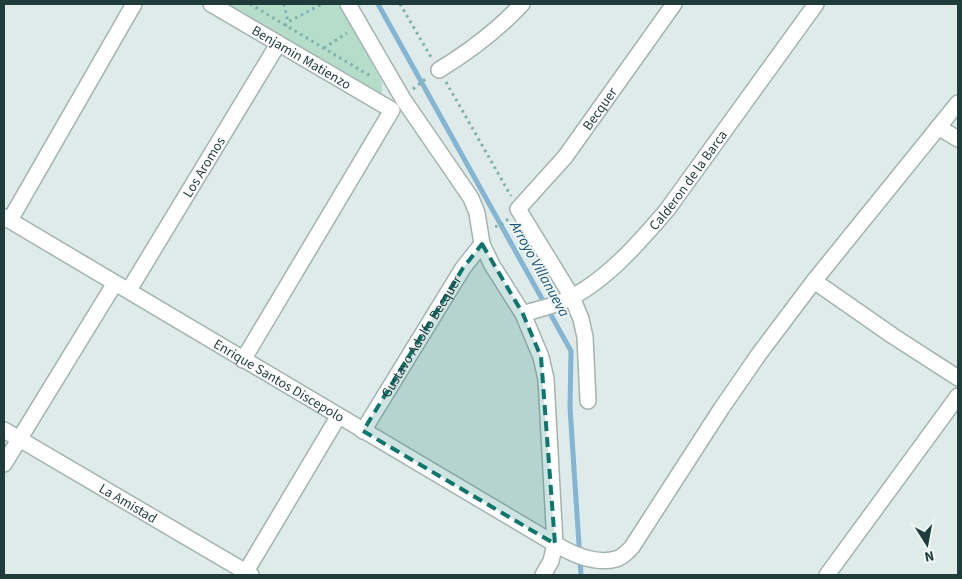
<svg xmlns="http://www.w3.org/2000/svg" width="962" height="579" font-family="'Source Sans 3',sans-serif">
<rect width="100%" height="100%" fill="#dfebe8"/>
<path fill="#b6ddca" d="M228,4H340L382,82V95Z"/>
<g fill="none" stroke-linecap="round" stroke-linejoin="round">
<path stroke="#84b5d3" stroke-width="5" d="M378,4L571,351L570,408L581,575"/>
<defs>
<g id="street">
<path id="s1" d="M211,4L392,110L243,360"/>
<path d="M348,4L403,99L471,198L477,213L482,244L492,265L523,314L541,357L546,379L555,544L551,561L543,575"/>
<path d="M439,70C470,51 497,31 522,4"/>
<path d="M938,127L958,139"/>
<path id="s2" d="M4,217L555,544C572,554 595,565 616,559C623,557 627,552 632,547L721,409L759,354L814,281L958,103"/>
<path d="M10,220L134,4"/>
<path d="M814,281L893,336L958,378"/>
<path id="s3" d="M129,290L278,44"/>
<path id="s4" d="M523,314C534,310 545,308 556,304C599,289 638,244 667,210L816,4"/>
<path id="s5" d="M588,401L585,337L581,319L572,297L518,209L565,157L674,4"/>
<path id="s6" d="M4,430L251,575"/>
<path id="s7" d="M363,431L463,268L482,244"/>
<path d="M4,464L115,283"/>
<path d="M244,575L338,417"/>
<path d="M827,575L958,396"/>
</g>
</defs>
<use href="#street" stroke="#a2b3b0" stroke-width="18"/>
<path stroke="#7eb0ac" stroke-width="3" stroke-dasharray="2.5 4" stroke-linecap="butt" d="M250,4L372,77
M284,4L288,22
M400,4L431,57
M285,26L288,22L322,4
M324,48L347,33
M446,82L511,196
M413,89L428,77
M495,227L504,223L508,219"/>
<use href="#street" stroke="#fff" stroke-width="15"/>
</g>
<path fill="#0f766e" fill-opacity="0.2" stroke="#0f766e" stroke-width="4" stroke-dasharray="10 6" stroke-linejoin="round" d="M482,244L523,314L541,357L555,544L363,431L463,268Z"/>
<g text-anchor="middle" stroke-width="4" stroke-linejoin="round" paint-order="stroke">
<g font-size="14" fill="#1f3b3a" stroke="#eff7f5">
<text dy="5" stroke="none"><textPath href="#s1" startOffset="105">Benjamin Matienzo</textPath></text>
<text dy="5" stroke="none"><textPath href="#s5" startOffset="339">Becquer</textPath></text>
<text dy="5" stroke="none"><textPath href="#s3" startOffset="144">Los Aromos</textPath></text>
<text dy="5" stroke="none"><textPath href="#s4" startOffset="218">Calderon de la Barca</textPath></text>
<text dy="5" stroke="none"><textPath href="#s7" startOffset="111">Gustavo Adolfo Becquer</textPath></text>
<text dy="5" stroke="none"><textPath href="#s2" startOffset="320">Enrique Santos Discepolo</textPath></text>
<text dy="5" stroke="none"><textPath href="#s6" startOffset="144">La Amistad</textPath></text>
</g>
<g font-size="15" font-style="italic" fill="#175379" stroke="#eff7f5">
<text transform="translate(540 269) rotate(61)" y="5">Arroyo Villanueva</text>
</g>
</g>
<rect width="962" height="579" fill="none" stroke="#1f3b3a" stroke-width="10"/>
<g transform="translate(927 544) rotate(169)" stroke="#eff7f5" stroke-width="4" paint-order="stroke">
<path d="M0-4L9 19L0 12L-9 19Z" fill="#1f3b3a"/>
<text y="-8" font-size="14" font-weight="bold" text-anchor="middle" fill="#1f3b3a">N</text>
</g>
</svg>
